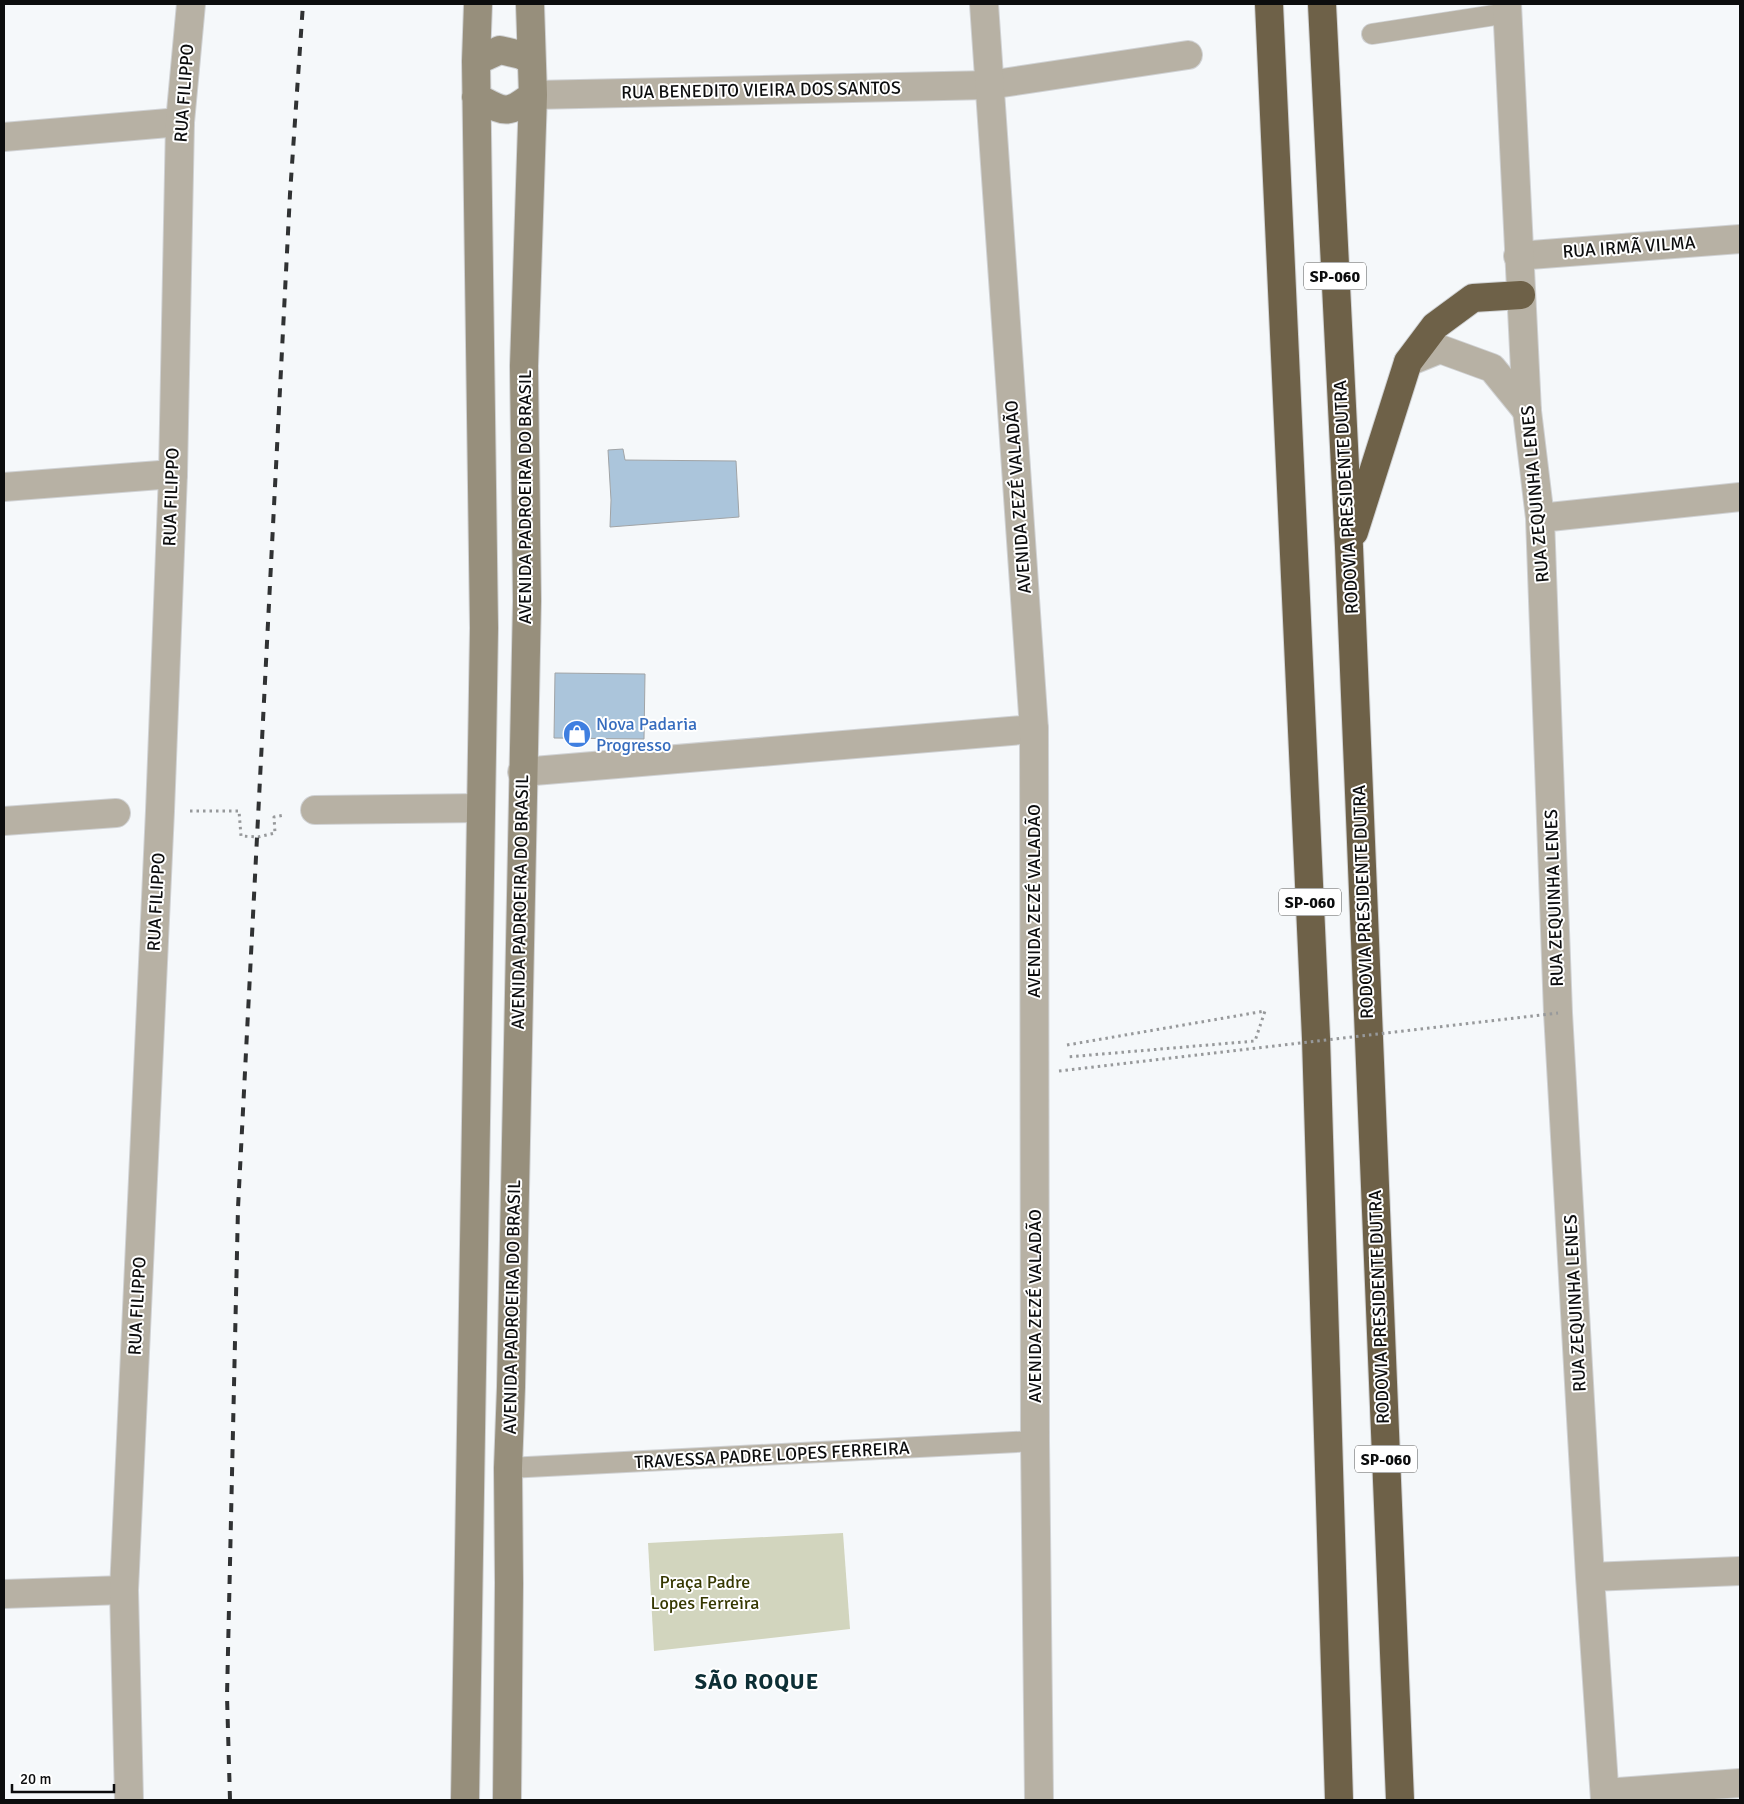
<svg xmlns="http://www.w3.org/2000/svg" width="1744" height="1804" font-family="Signika,sans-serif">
<rect width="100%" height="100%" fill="#f5f8fa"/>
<path fill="#d2d5be" d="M843,1533L850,1629L654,1651L648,1543Z"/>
<path fill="#abc5db" stroke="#a1a4a6" d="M623,449L625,460L736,461L739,517L610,527L611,500L608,450Z
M555,673L645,674L644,739L554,738Z"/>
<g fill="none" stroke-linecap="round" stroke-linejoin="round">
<defs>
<path id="service" d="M1372,34L1508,13
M508,1468L1035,1441"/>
<path id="pedestrian" d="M315,810L481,808"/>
<path id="minor" d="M533,95L989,85L1188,55
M4,137L180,122
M1518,256L1740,239
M1527,411L1540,518L1558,1013L1590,1577L1605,1800
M4,487L173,474
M1540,518L1740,497
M522,772L1034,729
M4,821L116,813
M1590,1577L1740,1571
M4,1594L124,1590
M1605,1793L1740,1783"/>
<path id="tertiary" d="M984,4L1034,729L1035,1441L1039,1800
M1507,4L1527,411
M1408,362L1440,349L1492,368L1527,411
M129,1800L124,1590L160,811L173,474L180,122L191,4"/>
<path id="secondary" d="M476,61L500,50L521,55L531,60
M476,97C505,112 506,116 533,95
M465,1800L484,628L476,61L478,4
M507,1800L509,1583L508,1468L511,1387L527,601L524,366L533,95L530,4"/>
<path id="motorway" d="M1269,4L1316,1038L1339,1800
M1322,4L1349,547L1400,1800
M1354,532L1408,362L1435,326L1473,298L1521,295"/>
</defs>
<use href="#service" stroke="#d0d2d4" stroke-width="22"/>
<use href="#pedestrian" stroke="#d0d2d4" stroke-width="30"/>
<use href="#minor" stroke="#d0d2d4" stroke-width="30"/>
<use href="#tertiary" stroke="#d0d2d4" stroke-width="30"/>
<use href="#secondary" stroke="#d0d2d4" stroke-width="30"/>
<use href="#motorway" stroke="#d0d2d4" stroke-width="30"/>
<path stroke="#97999b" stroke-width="3" stroke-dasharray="2.5 4" stroke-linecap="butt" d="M190,811H239L241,836L258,837L275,833L274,817L285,815
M1067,1045L1265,1011L1255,1041L1067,1057"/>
<use href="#service" stroke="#b7b1a4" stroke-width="20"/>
<use href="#pedestrian" stroke="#b7b1a4" stroke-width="28"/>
<use href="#minor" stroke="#b7b1a4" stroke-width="28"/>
<use href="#tertiary" stroke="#b7b1a4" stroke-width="28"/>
<use href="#secondary" stroke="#978f7c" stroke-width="28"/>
<use href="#motorway" stroke="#6e6148" stroke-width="28"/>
<path stroke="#303233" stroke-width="4" stroke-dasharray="9 9" stroke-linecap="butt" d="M230,1800L227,1696L238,1208L290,194L303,4"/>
<path stroke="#97999b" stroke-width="3" stroke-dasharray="2.5 4" stroke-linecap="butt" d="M1059,1071L1558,1013"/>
</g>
<defs>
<symbol id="shop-disc" viewBox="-11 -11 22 22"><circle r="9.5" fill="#3f7fe0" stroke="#fff"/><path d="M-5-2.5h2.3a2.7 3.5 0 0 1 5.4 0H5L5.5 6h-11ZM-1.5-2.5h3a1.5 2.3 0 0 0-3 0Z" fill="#fff"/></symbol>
</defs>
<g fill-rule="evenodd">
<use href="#shop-disc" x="561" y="718" width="32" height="32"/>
</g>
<g text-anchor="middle" stroke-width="4" stroke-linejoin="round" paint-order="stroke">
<g fill="#fff" stroke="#555656" stroke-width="1">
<rect x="1304" y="262.5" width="62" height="27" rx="4"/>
<rect x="1279" y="888.5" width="62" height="27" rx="4"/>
<rect x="1355" y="1445.5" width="62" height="27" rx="4"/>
</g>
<g font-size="16" font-weight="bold" fill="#0c0d0e">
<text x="1335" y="282">SP-060</text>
<text x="1310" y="908">SP-060</text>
<text x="1386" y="1465">SP-060</text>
</g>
<g font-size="18" fill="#0c0d0e" stroke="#fff">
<text transform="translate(761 90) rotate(-1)" y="6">RUA BENEDITO VIEIRA DOS SANTOS</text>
<text transform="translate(184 93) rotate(-86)" y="6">RUA FILIPPO</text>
<text transform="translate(1629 247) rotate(-4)" y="6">RUA IRMÃ VILMA</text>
<text transform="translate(1535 494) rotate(-95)" y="6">RUA ZEQUINHA LENES</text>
<text transform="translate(171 497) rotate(-88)" y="6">RUA FILIPPO</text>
<text transform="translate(525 497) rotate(-90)" y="6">AVENIDA PADROEIRA DO BRASIL</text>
<text transform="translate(1018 497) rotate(-94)" y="6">AVENIDA ZEZÉ VALADÃO</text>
<text transform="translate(1346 497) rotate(-93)" y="6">RODOVIA PRESIDENTE DUTRA</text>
<text transform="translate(1554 898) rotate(-92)" y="6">RUA ZEQUINHA LENES</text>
<text transform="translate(1034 901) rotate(-90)" y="6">AVENIDA ZEZÉ VALADÃO</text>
<text transform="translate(156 902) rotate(-87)" y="6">RUA FILIPPO</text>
<text transform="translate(520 902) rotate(-89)" y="6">AVENIDA PADROEIRA DO BRASIL</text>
<text transform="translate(1363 902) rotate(-92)" y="6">RODOVIA PRESIDENTE DUTRA</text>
<text transform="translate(1575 1303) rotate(-93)" y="6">RUA ZEQUINHA LENES</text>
<text transform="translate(137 1306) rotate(-87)" y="6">RUA FILIPPO</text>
<text transform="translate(1035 1306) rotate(-90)" y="6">AVENIDA ZEZÉ VALADÃO</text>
<text transform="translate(512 1307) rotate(-89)" y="6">AVENIDA PADROEIRA DO BRASIL</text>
<text transform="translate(1379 1307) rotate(-92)" y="6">RODOVIA PRESIDENTE DUTRA</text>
<text transform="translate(772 1455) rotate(-3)" y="6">TRAVESSA PADRE LOPES FERREIRA</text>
</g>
<g font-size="18" fill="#366cbe" stroke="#fff" text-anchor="start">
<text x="596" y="730">Nova Padaria<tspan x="596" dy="21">Progresso</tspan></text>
</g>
<g font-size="18" fill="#363801" stroke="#fff">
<text x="705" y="1588">Praça Padre<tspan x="705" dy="21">Lopes Ferreira</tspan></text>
</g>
<g font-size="22" font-weight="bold" letter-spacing="1" fill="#0d2f35" stroke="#fff">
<text x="757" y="1689">SÃO ROQUE</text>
</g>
</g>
<rect width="1744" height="1804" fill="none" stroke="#0c0d0e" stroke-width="10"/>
<path d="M12 1784v8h102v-8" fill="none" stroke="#0c0d0e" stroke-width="2.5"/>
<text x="20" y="1784" font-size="15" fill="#0c0d0e" stroke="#ffffff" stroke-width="4" paint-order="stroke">20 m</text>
</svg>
